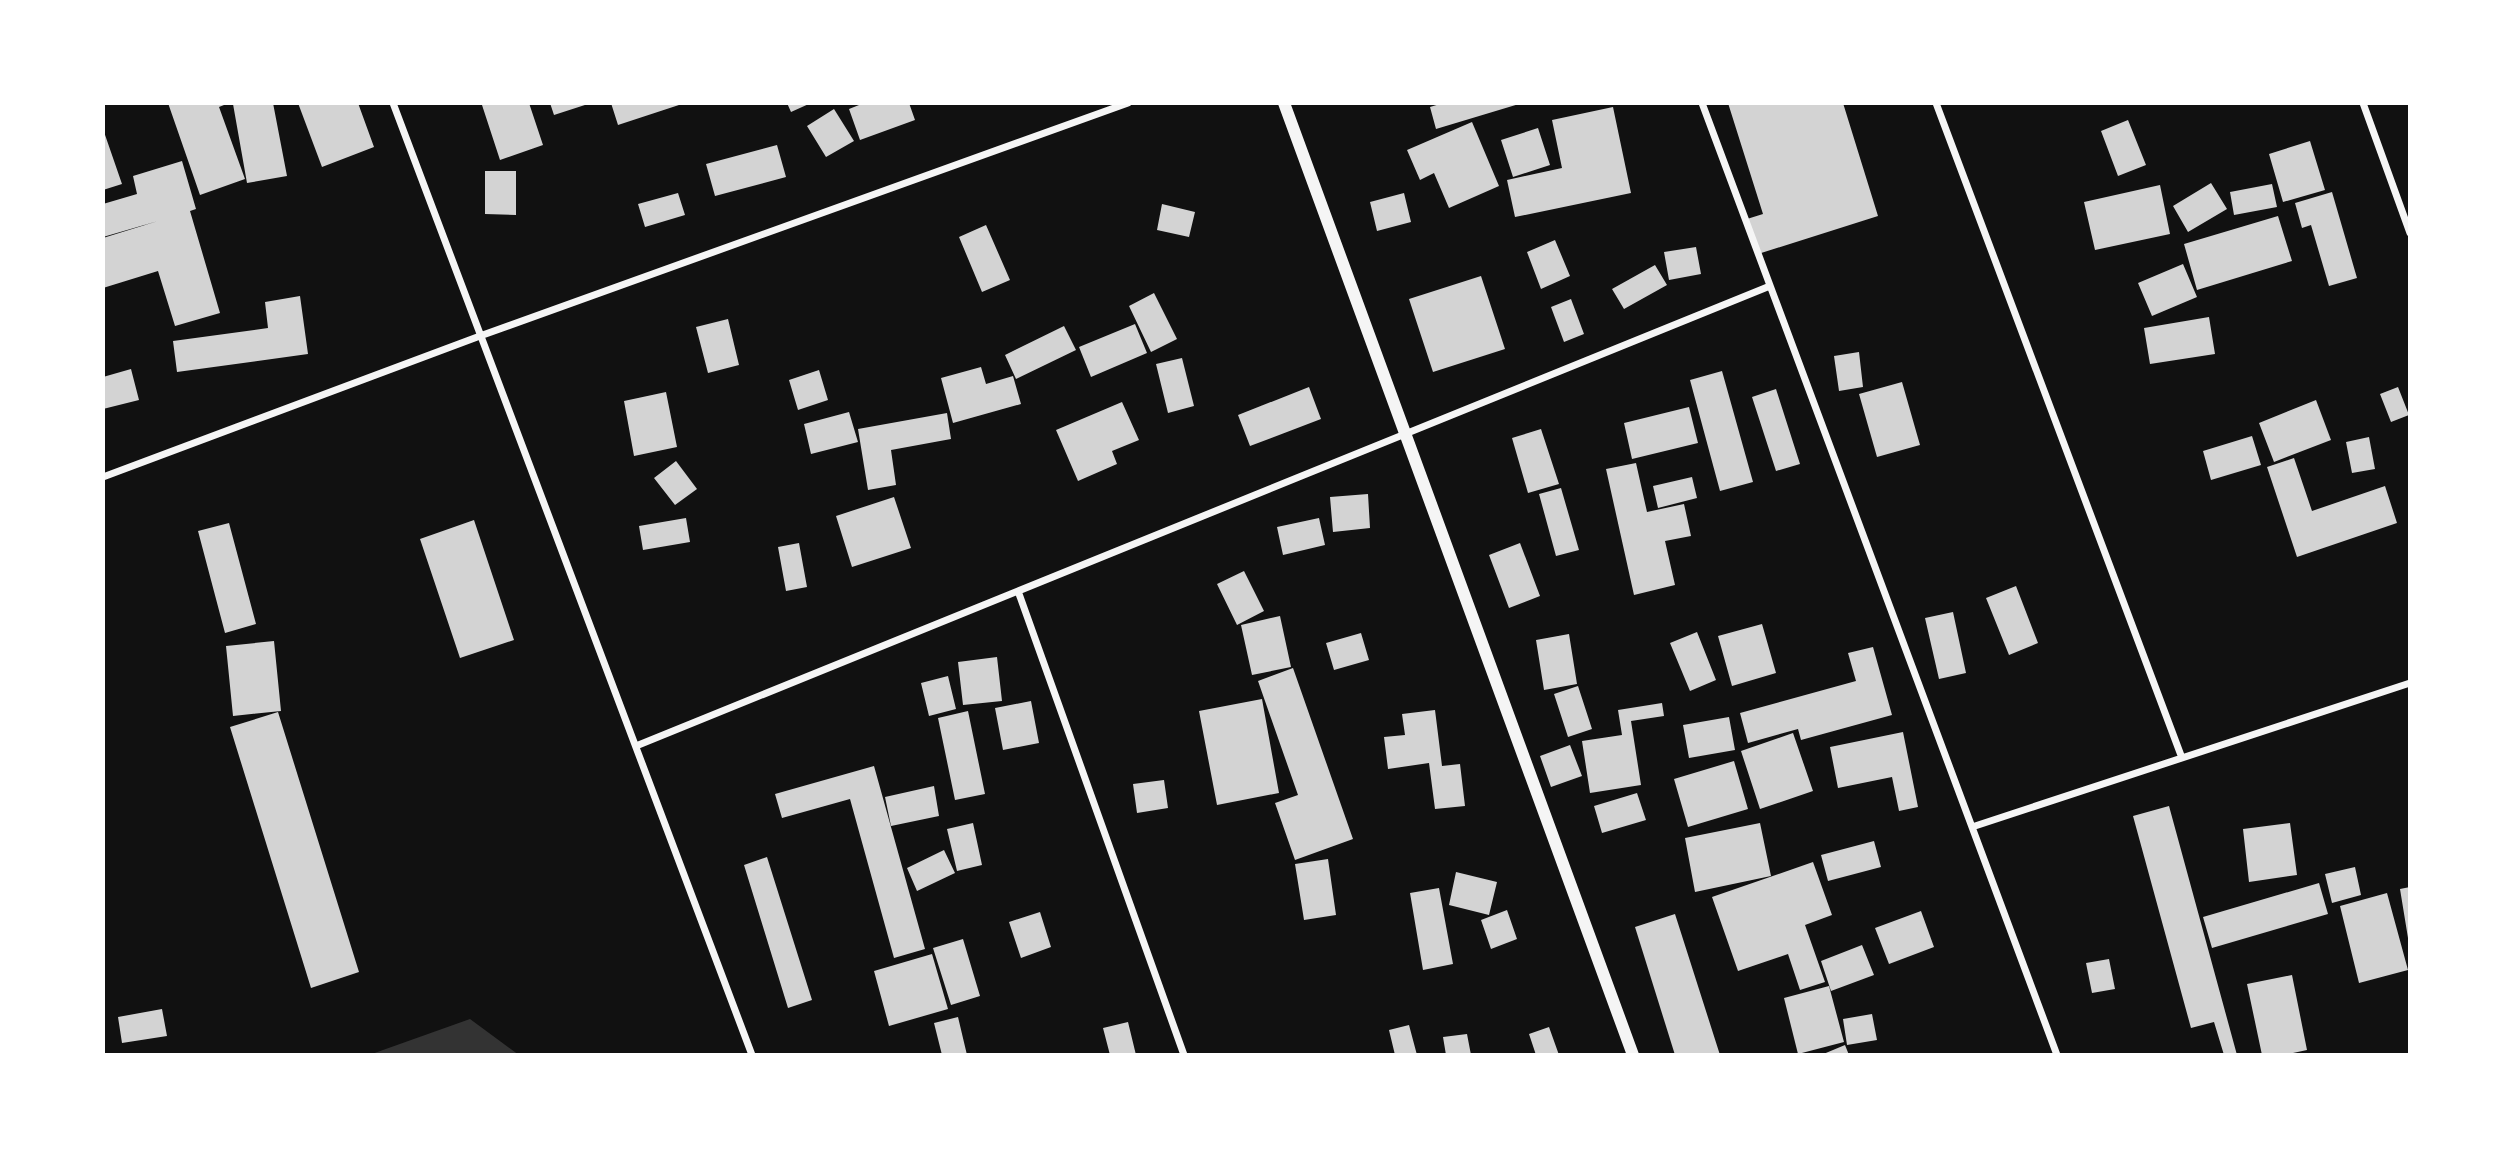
<svg xmlns="http://www.w3.org/2000/svg" width="2513" height="1158" font-family="'Source Sans 3',sans-serif">
<rect width="100%" height="100%" fill="#111"/>
<path fill="#333" d="M470,1019L519,1055H369Z"/>
<path fill="#d3d3d3" d="M168,103H229L219,107L245,179L200,195Z
M273,103L287,176L247,183L233,104Z
M298,103H358L374,147L322,167Z
M489,103H529L543,145L500,160L482,105Z
M550,103H588V104L554,115Z
M611,103H682V104L618,125Z
M787,103H811L791,112Z
M864,103H909L915,120L860,140L849,109Z
M1443,103H1518L1519,104L1436,129L1430,107Z
M1728,103H1843L1878,216L1758,254L1747,219L1763,214Z
M1613,107L1631,193L1515,217L1507,180L1562,168L1552,120Z
M834,109L854,141L826,157L807,126Z
M2128,120L2146,165L2118,176L2101,131Z
M1472,122L1499,186L1449,208L1434,173L1420,180L1407,150Z
M1538,128L1550,165L1513,177L1501,140Z
M103,129L122,184L103,190Z
M2310,141L2325,190L2283,202L2269,154Z
M777,145L786,177L715,196L706,164Z
M182,161L196,209L190,211L220,313L175,326L158,271L103,288V238L158,221L103,237V204L137,194L133,176Z
M485,171H516V215L485,214Z
M2211,183L2227,209L2188,232L2173,206Z
M2272,184L2277,207L2234,215L2230,192Z
M2160,185L2170,234L2095,250L2084,202Z
M2332,192L2357,278L2329,286L2311,225L2302,228L2295,203Z
M678,193L685,215L645,227L638,204Z
M1404,193L1411,222L1377,231L1370,202Z
M1162,204L1195,212L1189,237L1157,230Z
M2278,216L2292,261L2197,290L2184,244Z
M986,225L1010,280L982,292L959,237Z
M1555,240L1570,276L1541,289L1527,252Z
M1696,247L1701,274L1669,280L1664,252Z
M2183,264L2197,297L2152,316L2138,283Z
M1655,265L1667,285L1624,309L1612,289Z
M1481,276L1505,349L1433,372L1409,299Z
M1154,293L1177,339L1151,352L1129,306Z
M300,296L308,354L177,372L173,341L268,328L265,302Z
M1571,299L1584,334L1564,342L1551,307Z
M2209,317L2215,354L2150,364L2144,328Z
M728,319L739,365L708,373L696,327Z
M1135,324L1147,353L1091,377L1079,347Z
M1064,326L1076,350L1016,379L1005,355Z
M1859,352L1863,387L1839,391L1834,356Z
M1182,358L1194,406L1168,413L1156,364Z
M981,367L986,384L1013,376L1021,404L953,423L941,378Z
M131,369L139,400L103,409V377Z
M819,370L828,400L798,410L789,380Z
M1722,371L1753,482L1720,491L1690,380Z
M1902,382L1920,445L1877,457L1859,394Z
M1309,387L1321,419L1250,446L1238,415Z
M2398,387L2409,415L2391,422L2380,394Z
M1776,389L1800,464L1776,471L1752,397Z
M666,392L677,447L634,456L624,401Z
M2316,400L2331,440L2274,462L2259,423Z
M1122,402L1139,440L1112,451L1117,464L1078,481L1056,430Z
M1689,407L1698,443L1632,459L1624,423Z
M849,412L858,442L811,454L804,424Z
M947,413L951,439L891,450L896,485L868,490L858,429Z
M1541,429L1559,484L1528,493L1512,438Z
M2252,436L2261,465L2211,480L2203,451Z
M2369,437L2375,469L2352,473L2346,442Z
M2294,458L2312,511L2385,486L2397,523L2297,557L2267,467Z
M676,461L697,489L675,505L654,478Z
M1636,463L1647,512L1684,504L1691,536L1665,541L1675,585L1634,595L1606,469Z
M1692,477L1697,498L1658,508L1653,486Z
M1561,488L1579,550L1556,556L1539,494Z
M1368,494L1370,528L1333,532L1330,497Z
M894,497L911,548L852,567L836,516Z
M686,518L690,542L643,550L639,526Z
M1319,518L1325,545L1283,555L1277,527Z
M474,520L514,640L460,658L420,539Z
M229,523L256,624L225,633L198,531Z
M799,543L807,587L786,591L778,547Z
M1520,543L1540,596L1509,608L1489,555Z
M1244,571L1264,611L1237,625L1217,584Z
M2016,586L2038,643L2009,655L1986,598Z
M1953,612L1966,673L1939,679L1925,618Z
M1280,616L1291,667L1252,675L1241,625Z
M1762,624L1776,673L1732,686L1718,636Z
M1697,632L1716,680L1690,691L1670,643Z
M1361,633L1369,660L1334,670L1326,643Z
M1569,634L1577,684L1544,690L1536,640Z
M274,641L281,711L233,716L226,646Z
M1873,647L1892,715L1801,740L1798,729L1748,743L1740,713L1856,681L1848,653Z
M997,657L1002,701L963,705L958,662Z
M1293,668L1353,839L1295,860L1275,803L1298,795L1258,681Z
M948,676L956,709L929,716L921,683Z
M1578,686L1592,729L1568,737L1554,694Z
M1262,699L1279,793L1217,805L1199,711Z
M1031,701L1039,743L1003,750L995,708Z
M1662,703L1664,716L1631,721L1641,785L1590,793L1582,741L1622,735L1618,710Z
M1435,710L1442,766L1460,764L1465,806L1435,809L1429,763L1388,769L1384,737L1405,735L1402,714Z
M968,711L985,794L955,800L938,718Z
M278,712L359,972L311,988L230,727Z
M1729,717L1735,750L1689,758L1683,725Z
M1903,732L1918,807L1899,811L1892,777L1838,788L1830,747Z
M1793,733L1813,791L1760,809L1741,751Z
M1570,745L1582,776L1551,787L1540,756Z
M1734,761L1748,809L1688,827L1674,779Z
M874,766L925,949L894,958L850,799L782,818L775,794Z
M1164,780L1168,808L1137,813L1133,784Z
M934,786L939,816L891,826L885,797Z
M1637,793L1646,820L1602,833L1594,806Z
M2169,806L2237,1055H2224L2214,1022L2191,1028L2133,816Z
M973,823L982,865L957,871L947,829Z
M1760,823L1771,876L1695,892L1685,838Z
M2290,823L2297,875L2249,882L2243,829Z
M1874,841L1881,867L1828,881L1821,855Z
M944,850L955,873L917,891L907,868Z
M767,857L812,1000L788,1008L744,865Z
M1328,859L1336,915L1304,920L1295,864Z
M1813,862L1832,915L1805,925L1825,982L1800,990L1788,954L1738,971L1712,897Z
M2355,867L2361,895L2332,903L2325,874Z
M1456,872L1497,882L1489,915L1449,905Z
M2319,883L2328,914L2212,948L2203,917Z
M2410,887V938H2408L2400,889Z
M1439,888L1453,964L1423,970L1410,893Z
M2387,893L2408,970L2359,983L2340,906Z
M1507,910L1517,939L1491,949L1481,920Z
M1921,911L1934,947L1889,964L1875,928Z
M1040,912L1051,947L1021,958L1009,922Z
M1675,914L1720,1055H1675L1635,927Z
M963,939L980,996L951,1005L933,948Z
M1862,945L1874,975L1831,991L1821,961Z
M932,954L948,1009L889,1026L874,971Z
M2109,959L2115,989L2092,993L2086,963Z
M2292,975L2307,1050L2284,1055H2262L2247,984Z
M1829,986L1844,1042L1798,1054L1784,998Z
M162,1009L167,1036L122,1043L118,1017Z
M1872,1014L1877,1040L1847,1045L1843,1019Z
M958,1017L967,1055H942L934,1023Z
M1128,1022L1136,1055H1110L1103,1028Z
M1409,1025L1417,1055H1395L1389,1030Z
M1549,1027L1559,1055H1536L1529,1034Z
M1467,1034L1471,1055H1446L1443,1037Z
M1845,1045L1849,1055H1821Z"/>
<g fill="none" stroke-linecap="round" stroke-linejoin="round">
<path stroke="#f5f5f5" stroke-width="7" d="M393,103L752,1055
M1702,103L2057,1055
M1936,103L2182,758
M2363,103L2410,233
M103,477L480,336L1128,103
M1018,591L1184,1055
M636,746L1770,286
M1972,827L2410,683"/>
<path stroke="#f5f5f5" stroke-width="12" d="M1284,103L1633,1055"/>
</g>
<rect width="2513" height="1158" fill="none" stroke="#ffffff" stroke-width="210"/>
</svg>
